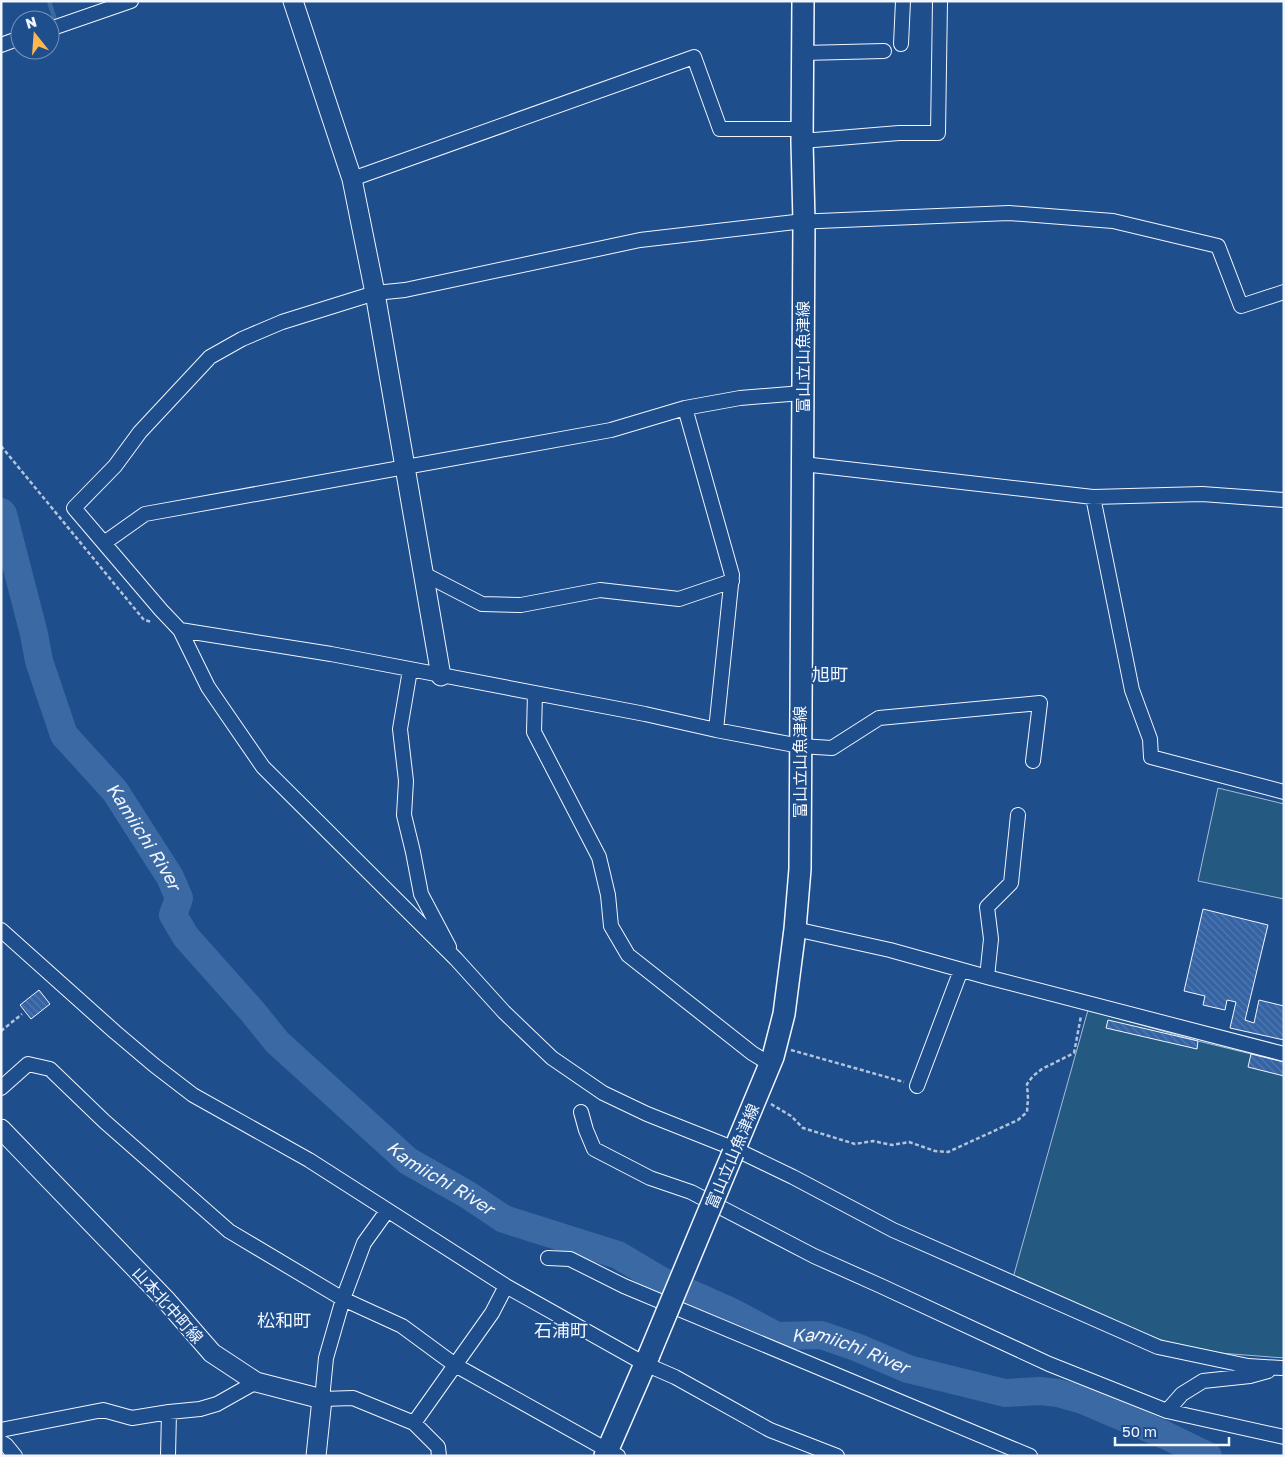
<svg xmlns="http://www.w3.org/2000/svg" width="1285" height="1457" font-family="'Golos Text','Noto Sans JP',sans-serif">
<defs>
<pattern id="building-back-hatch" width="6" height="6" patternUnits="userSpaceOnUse" patternTransform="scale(1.25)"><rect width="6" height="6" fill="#3563a3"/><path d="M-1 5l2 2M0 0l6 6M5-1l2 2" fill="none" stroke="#537ab1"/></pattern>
</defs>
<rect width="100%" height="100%" fill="#1f4e8c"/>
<path fill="#245a82" stroke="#a8bbd7" d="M1218,788L1284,804V899L1198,881Z
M1088,1010L1198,1041L1284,1062V1358L1219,1353L1166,1342L1013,1278Z"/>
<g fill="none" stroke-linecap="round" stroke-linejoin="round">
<path stroke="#3b69a3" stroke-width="4.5" d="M49,1L54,17"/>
<path stroke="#3b69a3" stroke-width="28" id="s1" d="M1,512L3,514L34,634L39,661L64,735L115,791L170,877L179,898L173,915L186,937L252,1011L277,1042L408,1161L468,1195L504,1219L618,1255L660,1280L732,1312L777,1336L821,1335L856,1347L908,1369L1005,1393L1040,1391L1058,1393L1083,1400L1165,1435L1208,1456"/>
</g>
<path fill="url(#building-back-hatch)" stroke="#f2f6ff" d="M1203,909L1268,925L1245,1020L1254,1023L1259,1000L1284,1006V1040L1230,1028L1236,1002L1227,1000L1225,1010L1203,1005L1205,996L1184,991Z
M39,990L50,1004L31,1019L20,1005Z
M1108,1020L1198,1041L1197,1049L1106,1028Z
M1251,1054L1284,1062V1076L1248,1067Z"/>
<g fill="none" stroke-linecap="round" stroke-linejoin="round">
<defs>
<path id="street" d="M50,29L131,1
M901,44L903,1
M1,45L20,38
M803,53L884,51
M802,141L899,133H938L940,1
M352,179L694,57L720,129H803
M685,408L740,398L802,393
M803,464L1093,497L1202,494L1284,500
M1093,497L1132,690L1150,739L1151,757L1284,792
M104,543L145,514L611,430L685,408L732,575L716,730
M424,574L482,604L521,605L600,590L679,599L732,581
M180,630L331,654L645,714L716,730L800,746L832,748L879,718L1040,703L1033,761
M410,670L400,729L406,781L404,815L413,852L421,894L449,947
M535,693L534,732L599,857L608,895L611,926L628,955L752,1053L770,1064
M795,929L890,950L987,977L1284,1054
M1,930L115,1032L154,1065L193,1095L309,1160L506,1286L645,1364L675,1377L770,1430L837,1456
M987,977L991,939L987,907L1011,883L1018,815
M917,1086L961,970
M1,1088L28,1064L50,1069L104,1121L229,1231L343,1299L402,1326L455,1365L618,1456
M581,1112L586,1130L594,1149L650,1178L691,1192L814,1256L881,1286L1049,1364L1167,1411
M387,1211L364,1243L343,1299L326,1358L322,1399L353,1398L414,1423
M548,1258L570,1259L624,1286L1030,1456
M1281,1368L1248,1366L1158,1347L893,1230L793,1177L735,1149L647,1114L603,1093L552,1058L504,1012L456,959L263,767L208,687L180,630L161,610L74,508L115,466L140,432L210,357L242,339L282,322L375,293L405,290L640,240L795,222L1009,213L1113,221L1218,246L1241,306L1284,292
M1268,1371L1250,1376L1203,1381L1182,1394L1167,1411L1284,1437
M1,1430L103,1410L132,1418L169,1412
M1,1442L6,1445L15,1456
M168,1456L169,1412L200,1409L217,1404L256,1382
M439,1456L438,1447L414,1423L492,1313L506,1286"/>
<path id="secondary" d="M293,1L352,179L375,293L441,676
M1,1129L165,1299L212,1353L256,1382L322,1399L316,1456"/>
<path id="primary" d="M733,1153L773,1057L784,1014L795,929L800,869L804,222L802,141L803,1
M605,1456L649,1355"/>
</defs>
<use href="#street" stroke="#f2f6ff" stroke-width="16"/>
<use href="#secondary" stroke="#f2f6ff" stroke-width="21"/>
<use href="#primary" stroke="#f2f6ff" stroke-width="24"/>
<path stroke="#b3c4dc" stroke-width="2.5" stroke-dasharray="4 2.5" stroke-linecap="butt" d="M1,446L144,620L152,622
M1,1031L22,1014
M791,1050L904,1082
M771,1104L791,1116L803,1128L855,1144L873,1141L892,1145L909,1142L935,1151L948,1152L1018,1120L1027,1112L1028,1098L1027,1084L1033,1076L1042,1069L1074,1053L1081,1016"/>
<use href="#street" stroke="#1f4e8c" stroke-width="14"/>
<use href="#secondary" stroke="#1f4e8c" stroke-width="19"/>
<use href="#primary" stroke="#1f4e8c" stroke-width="21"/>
<defs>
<path id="primary-bridge" d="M649,1355L733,1153"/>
</defs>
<use href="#primary-bridge" stroke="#f2f6ff" stroke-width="24" stroke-linecap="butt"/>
<use href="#primary-bridge" stroke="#1f4e8c" stroke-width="21"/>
</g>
<g text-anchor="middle" stroke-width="4" stroke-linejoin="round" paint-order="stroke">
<g font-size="16" fill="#f2f6ff" stroke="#1f4e8c">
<text transform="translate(803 357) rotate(-90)" y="6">富山立山魚津線</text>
<text transform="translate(800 762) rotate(-90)" y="6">富山立山魚津線</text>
<text transform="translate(732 1156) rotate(-67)" y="6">富山立山魚津線</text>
<text transform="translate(168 1305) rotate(48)" y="6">山本北中町線</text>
</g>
<g font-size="18" fill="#f2f6ff" stroke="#1f4e8c">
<text x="830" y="681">旭町</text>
<text x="284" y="1327">松和町</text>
<text x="561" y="1337">石浦町</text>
</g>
<g font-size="18" font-style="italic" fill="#f2f6ff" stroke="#1f4e8c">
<text dy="6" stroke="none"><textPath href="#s1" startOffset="362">Kamiichi River</textPath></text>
<text dy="6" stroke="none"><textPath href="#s1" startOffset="829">Kamiichi River</textPath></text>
<text dy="6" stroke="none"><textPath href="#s1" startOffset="1279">Kamiichi River</textPath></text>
</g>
</g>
<rect width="1285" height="1457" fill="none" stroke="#f2f6ff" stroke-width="5"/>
<g transform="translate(35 35) rotate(343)"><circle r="24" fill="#1f4e8c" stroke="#7391ba"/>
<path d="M0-4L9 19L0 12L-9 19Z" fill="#ffb74d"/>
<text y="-8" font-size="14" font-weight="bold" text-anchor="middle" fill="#f2f6ff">N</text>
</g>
<path d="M1115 1437v8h114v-8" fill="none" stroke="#f2f6ff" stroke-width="2.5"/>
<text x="1122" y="1437" font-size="15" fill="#f2f6ff" stroke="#1f4e8c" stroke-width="4" paint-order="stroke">50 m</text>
</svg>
